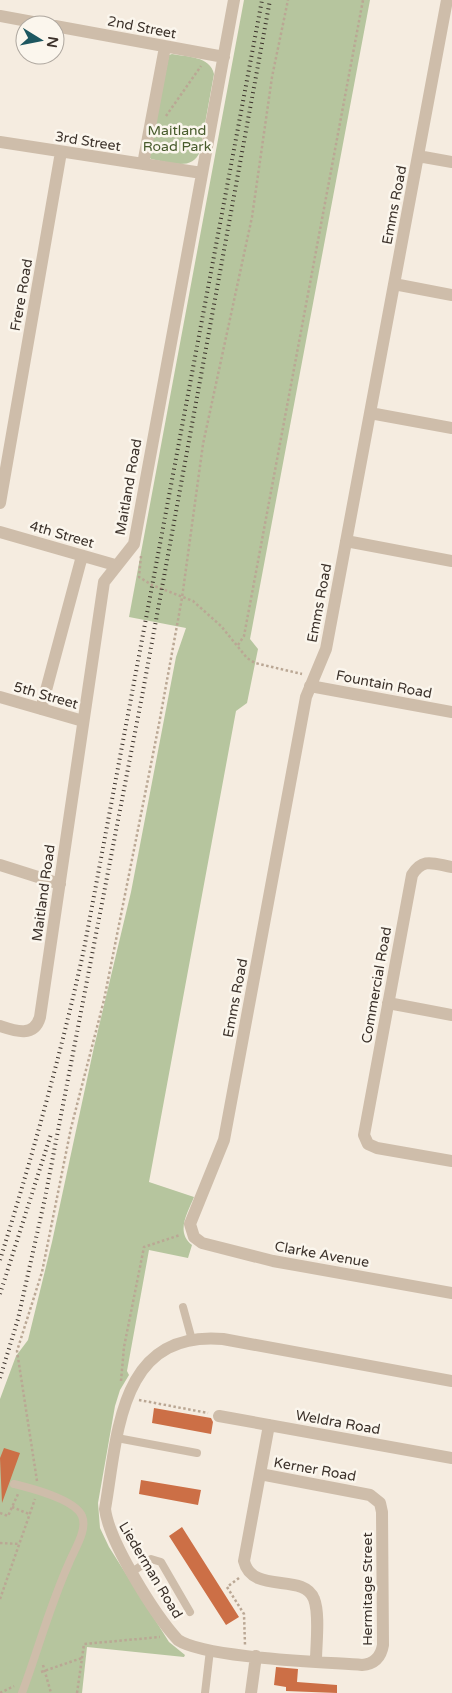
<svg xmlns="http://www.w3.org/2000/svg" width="452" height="1693" font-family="'Varela Round',sans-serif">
<rect width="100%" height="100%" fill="#f5ece0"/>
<path fill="#b6c59e" d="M244,0H370L250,639L258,649L247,703L236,711L149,1182L194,1197C188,1212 175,1232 192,1245L188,1258L149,1250L127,1371L129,1375L120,1390L115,1406L98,1503L100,1528L109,1547L169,1642L185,1655L184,1657L87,1647L82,1693H0V1399L16,1356L28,1340L52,1242L94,1047L131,892L176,657L186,628L129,617Z
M172,54C187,57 210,56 214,74L200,151C193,172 168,162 151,159L149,157L169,55Z"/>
<path fill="#cc6f46" d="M154,1408L211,1418L213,1422L211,1434L152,1423Z
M4,1448L20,1453L2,1503L0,1458Z
M141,1480L201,1490L198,1505L139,1494Z
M182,1527L239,1617L226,1625L169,1536Z
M276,1667L298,1669L297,1682L337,1685V1693L286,1691V1687L274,1685Z"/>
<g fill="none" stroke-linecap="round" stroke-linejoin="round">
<path stroke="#baa794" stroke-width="2.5" stroke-dasharray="2.5 2.5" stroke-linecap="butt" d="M166,116L201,66
M141,556L139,577L152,585L193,601L221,626L247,658L255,663L302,674
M238,645L244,636L363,0
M121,1381L124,1347L144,1247L180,1235
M139,1400L208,1413
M37,1481L17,1351L42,1272L71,1128L104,1000L159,724L182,598L203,444L252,217L272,77L288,0
M12,1507L29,1514
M0,1513L8,1516L18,1494
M0,1543L20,1544
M239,1578L227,1587L244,1614L245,1645
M0,1599L35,1499
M43,1665L51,1693
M41,1672L82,1658
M0,1693L14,1686
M77,1693L84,1644L160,1637"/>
<path stroke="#cebdaa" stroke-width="8" d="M183,1307L192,1340
M117,1438L197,1453
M14,1484C30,1488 75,1499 82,1516C88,1530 74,1550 69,1563C50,1605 38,1650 22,1693
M132,1572L151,1559L161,1562L190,1612
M205,1693L210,1650"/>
<path stroke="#cebdaa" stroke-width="12" d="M447,0L326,649L306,697L224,1140L190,1224L194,1237L202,1243L273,1261L452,1293
M0,16L49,25
M55,26L224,57
M0,142L202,173
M418,156L452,162
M143,164L165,47
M394,284L452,295
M370,413L452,428
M0,503L61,152
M0,532L115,565
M346,541L452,561
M310,686L452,712
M0,697L83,721
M41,709L82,556
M0,865L60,884
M452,867C434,864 423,857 412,875L364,1135L368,1144L377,1148L452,1161
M388,1003L452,1015
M0,1026C15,1031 34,1038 40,1017L104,582L134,544L234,0
M219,1416L452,1458
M269,1425L244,1561C252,1595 304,1572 314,1599C320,1614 316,1644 316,1661
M260,1474L370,1495L380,1503L382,1512L383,1645C381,1657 374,1664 362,1665C324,1662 205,1658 178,1640C155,1615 109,1542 105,1509C118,1435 118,1330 223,1339L452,1381
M251,1693L256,1656"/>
<path stroke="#3b312a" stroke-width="4" stroke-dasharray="1 4" stroke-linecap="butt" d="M0,1260C32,1157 61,1054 84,949L262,0
M0,1294L51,1134
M0,1378L18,1319L45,1198L143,691L270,0"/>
</g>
<g text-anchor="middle" stroke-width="5" stroke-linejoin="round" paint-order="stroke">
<g font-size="14" fill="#3b312a" stroke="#fbf6ed">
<text transform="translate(142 27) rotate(11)" y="5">2nd Street</text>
<text transform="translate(88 141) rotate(9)" y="5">3rd Street</text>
<text transform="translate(394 205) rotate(-79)" y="5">Emms Road</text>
<text transform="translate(21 295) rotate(-80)" y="5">Frere Road</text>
<text transform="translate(128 487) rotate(-80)" y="5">Maitland Road</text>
<text transform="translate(62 534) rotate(16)" y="5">4th Street</text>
<text transform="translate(319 603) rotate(-79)" y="5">Emms Road</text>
<text transform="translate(384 684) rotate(11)" y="5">Fountain Road</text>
<text transform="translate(46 695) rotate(16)" y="5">5th Street</text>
<text transform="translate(43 893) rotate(-82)" y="5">Maitland Road</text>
<text transform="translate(376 985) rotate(-80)" y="5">Commercial Road</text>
<text transform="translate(235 998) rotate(-79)" y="5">Emms Road</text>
<text transform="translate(322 1254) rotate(10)" y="5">Clarke Avenue</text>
<text transform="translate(338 1422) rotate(10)" y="5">Weldra Road</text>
<text transform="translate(315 1469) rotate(10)" y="5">Kerner Road</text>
<text transform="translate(151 1570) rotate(59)" y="5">Liederman Road</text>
<text transform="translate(367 1589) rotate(-90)" y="5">Hermitage Street</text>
</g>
<g font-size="14" fill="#475b2c" stroke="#fbf6ed">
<text x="177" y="135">Maitland<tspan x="177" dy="16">Road Park</tspan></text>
</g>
</g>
<g transform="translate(40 40) rotate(100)"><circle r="24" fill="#fbf6ed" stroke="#aea79f"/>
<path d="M0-4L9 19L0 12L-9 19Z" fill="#1d5760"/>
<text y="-8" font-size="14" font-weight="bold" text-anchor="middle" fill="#3b312a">N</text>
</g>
</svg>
